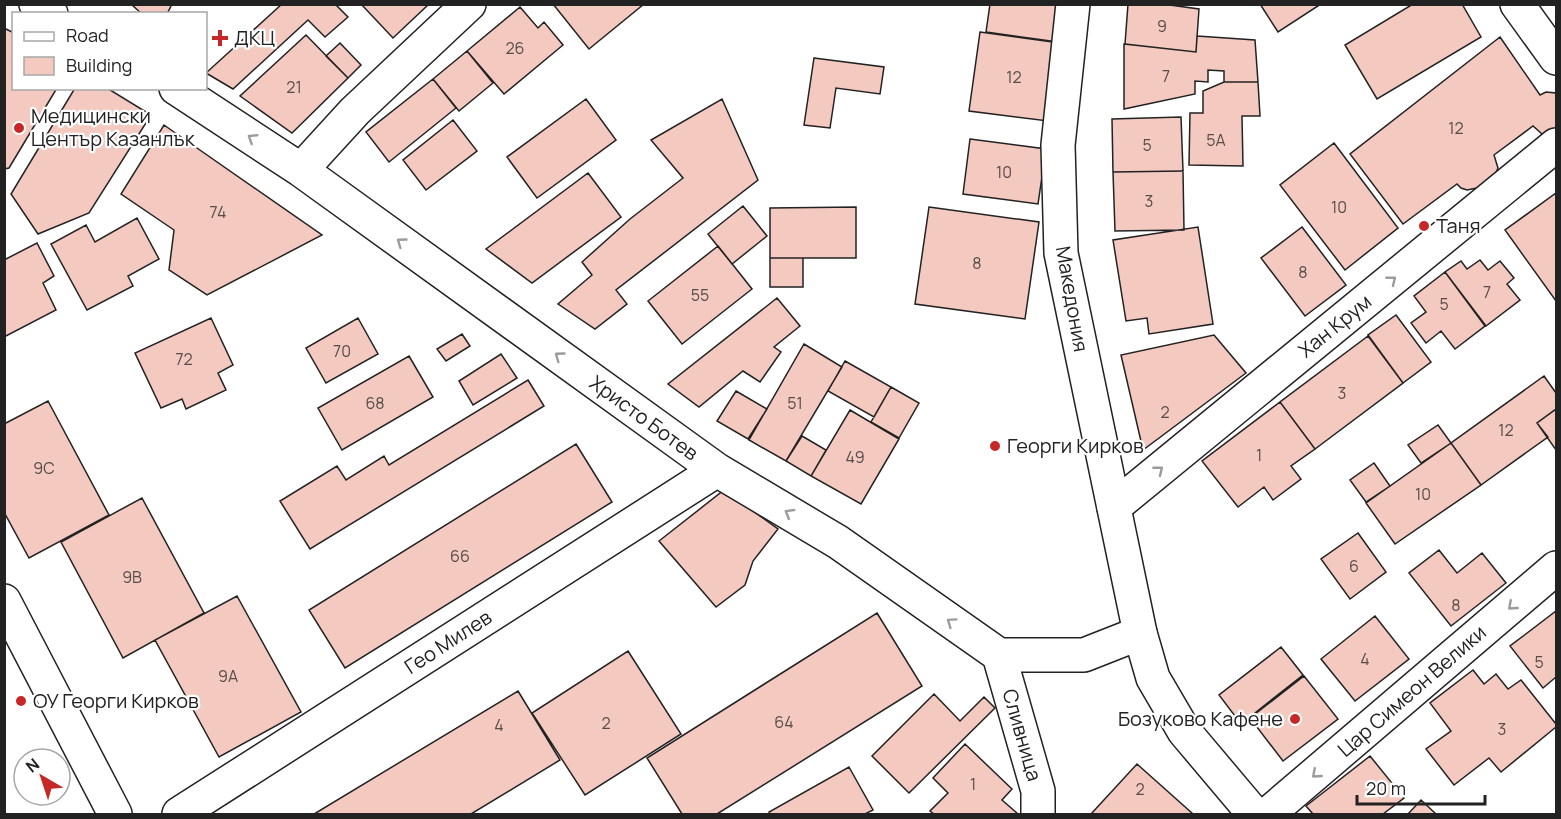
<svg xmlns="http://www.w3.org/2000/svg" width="1561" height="819" font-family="Manrope,sans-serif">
<rect width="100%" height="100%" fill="#fff"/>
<path fill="#f3c9c0" stroke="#222" stroke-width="1.5" d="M131,4H172L167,14H142Z
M282,4H335L348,17L325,37L308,20L233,89L206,73Z
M361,4H429L393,38Z
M553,4H644L589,49Z
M990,4H1062L1058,42L986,32Z
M1128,4H1162L1199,9L1196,52L1125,44Z
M1260,4H1321L1278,32Z
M1413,4H1462L1481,37L1377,99L1345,45Z
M520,7L538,28L544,22L563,45L504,94L467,51Z
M4,28L14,33V88H57L9,168L4,169Z
M980,32L1060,43L1048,121L969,111Z
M306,35L348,78L292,133L240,96Z
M1197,36L1255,40L1258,82H1224V71L1208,70V82L1195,81V94L1124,109V44L1196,52Z
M1500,37L1540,95L1546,92L1556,93V132L1542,134L1533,126L1494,155L1498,168L1495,175L1482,187L1467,190L1461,188L1457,184L1403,224L1350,154Z
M340,43L361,65L348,78L326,56Z
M467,51L493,83L459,111L433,79Z
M814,58L884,67L880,94L836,88L830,128L804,125Z
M433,79L456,108L389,162L366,132Z
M1224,82H1258L1260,116H1242L1243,166L1189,165L1190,113H1203V91Z
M75,88H107L151,115L89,213L38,234L11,194Z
M586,99L616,140L537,198L507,157Z
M722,99L758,180L616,290L627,304L595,329L558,304L592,275L582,262L630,219L683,178L651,140Z
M1181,117L1183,171L1113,172L1112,119Z
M453,120L477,151L426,190L403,160Z
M164,125L322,235L207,295L169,270L174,230L121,194Z
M970,139L1046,149L1038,204L963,194Z
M1334,143L1398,228L1345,270L1280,185Z
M1183,171L1184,230L1115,231L1113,172Z
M588,173L621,217L532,283L486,249Z
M1556,193V301L1505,230Z
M743,206L767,236L732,264L708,234Z
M856,207V258H770V208Z
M929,207L1039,222L1025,319L915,304Z
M137,218L159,259L128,276L133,286L87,310L51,244L86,225L95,242Z
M1198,227L1213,324L1149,334L1147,318L1126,321L1113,240Z
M1302,227L1346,285L1305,316L1261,258Z
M37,243L54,276L43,283L56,310L4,337V260Z
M718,246L752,289L682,344L648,301Z
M770,258H803V287H770Z
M1480,260L1488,270L1500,261L1514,278L1507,284L1520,300L1486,326L1445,272L1461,261L1467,269Z
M1445,272L1485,326L1455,349L1441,331L1426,343L1411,323L1426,312L1414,296Z
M777,298L800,326L774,347L781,352L760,382L743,371L699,407L668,384Z
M1396,315L1431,362L1403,383L1368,335Z
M211,318L233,365L218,373L226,390L186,409L182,399L161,408L135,353Z
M358,318L378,354L326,383L306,348Z
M462,334L470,346L446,361L437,349Z
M1214,335L1246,373L1143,450L1121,355Z
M1368,336L1403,383L1315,449L1280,402Z
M804,344L842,367L786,461L749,440Z
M501,354L517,378L473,405L459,381Z
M409,356L433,397L342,450L318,408Z
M845,361L891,387L874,417L828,391Z
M1544,376L1556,393V409L1537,423L1548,437L1481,485L1451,443Z
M528,380L544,406L310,549L280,501L337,466L346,480L384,456L389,465Z
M891,387L919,403L899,438L871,422Z
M736,391L767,409L748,439L717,421Z
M48,401L109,515L29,558L4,512V424Z
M1280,402L1315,449L1291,466L1301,479L1273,500L1264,487L1238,507L1202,461Z
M1556,409V450L1537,423Z
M850,410L899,439L861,504L811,476Z
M1438,425L1451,443L1421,463L1408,445Z
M802,436L826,450L811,476L786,461Z
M1451,443L1481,485L1395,544L1366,503Z
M576,444L612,502L345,668L309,610Z
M1374,463L1390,486L1366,502L1350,480Z
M724,490L778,529L753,561L745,585L716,607L659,541Z
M142,498L204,613L123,658L61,542Z
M1358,533L1386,572L1350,599L1321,559Z
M1439,550L1457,573L1482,553L1506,583L1451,626L1409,573Z
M237,596L301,712L219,757L155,640Z
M1556,611V677L1543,688L1510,646Z
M877,613L922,686L717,814H682L647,758Z
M1375,616L1409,659L1355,701L1321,659Z
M1281,647L1303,675L1241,724L1219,695Z
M628,651L681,734L585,795L532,713Z
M1473,670L1484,684L1496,674L1508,689L1521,680L1556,724V727L1501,772L1489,758L1454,785L1426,749L1451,731L1430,703Z
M1304,676L1338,719L1283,761L1250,718Z
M518,691L560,760L471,814H314Z
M934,694L960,721L984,697L995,708L909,793L872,756Z
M965,744L1012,789L1002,800L1018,814H934L930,811L948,793L933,778Z
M1370,756L1404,798L1383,814H1313L1306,806Z
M1137,764L1193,814H1091Z
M849,767L873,810L865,814H770L769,812Z
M1421,800L1436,814H1408Z"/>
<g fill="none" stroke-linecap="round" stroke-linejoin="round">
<defs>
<path id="street" d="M36,4L51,14
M1517,4L1556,58
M176,88L301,170L717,470L838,542L999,655H1084L1140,633
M301,170L355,111L469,4
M1114,507L1556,145
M4,601L115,814
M999,655L1038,791V814
M179,814L717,470
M1268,814L1556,568"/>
<path id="secondary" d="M1073,4L1058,145L1061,253L1140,633L1153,678L1184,731L1254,814"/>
</defs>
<use href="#street" stroke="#222" stroke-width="36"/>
<use href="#secondary" stroke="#222" stroke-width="36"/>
<use href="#street" stroke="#fff" stroke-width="33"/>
<use href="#secondary" stroke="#fff" stroke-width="33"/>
</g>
<defs><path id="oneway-chevron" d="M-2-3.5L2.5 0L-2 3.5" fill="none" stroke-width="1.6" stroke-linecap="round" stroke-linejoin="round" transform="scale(1.5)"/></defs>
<g stroke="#9c9c9c">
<use href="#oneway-chevron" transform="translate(252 138) rotate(-147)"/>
<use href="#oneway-chevron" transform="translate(401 242) rotate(-144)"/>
<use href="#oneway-chevron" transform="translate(1392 280) rotate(-39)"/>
<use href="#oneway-chevron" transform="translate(559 356) rotate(-144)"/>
<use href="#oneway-chevron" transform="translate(1159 470) rotate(-39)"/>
<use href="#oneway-chevron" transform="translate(789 513) rotate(-149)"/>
<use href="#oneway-chevron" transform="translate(1512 606) rotate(139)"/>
<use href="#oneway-chevron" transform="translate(951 622) rotate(-145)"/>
<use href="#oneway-chevron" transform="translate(1316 774) rotate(139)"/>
</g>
<g fill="#c62828" stroke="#fff" stroke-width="2">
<path d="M217 29h6v6h6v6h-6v6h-6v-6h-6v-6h6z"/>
<circle cx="19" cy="128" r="6"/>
<circle cx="1424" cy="226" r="6"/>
<circle cx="995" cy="446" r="6"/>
<circle cx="21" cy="701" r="6"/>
<circle cx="1295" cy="719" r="6"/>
</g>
<g text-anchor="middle" stroke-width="4.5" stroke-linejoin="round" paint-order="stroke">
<g font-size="16" fill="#564c4a">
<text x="1162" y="32">9</text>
<text x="515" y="54">26</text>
<text x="1166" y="82">7</text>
<text x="1014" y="83">12</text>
<text x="294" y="93">21</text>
<text x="1456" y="134">12</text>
<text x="1216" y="146">5A</text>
<text x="1147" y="151">5</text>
<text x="1004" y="178">10</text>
<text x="1149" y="207">3</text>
<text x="1339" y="213">10</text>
<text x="218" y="218">74</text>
<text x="977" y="269">8</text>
<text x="1303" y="278">8</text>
<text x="1487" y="298">7</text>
<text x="700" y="301">55</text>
<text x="1444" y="310">5</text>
<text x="342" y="357">70</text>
<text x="184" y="365">72</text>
<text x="1342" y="399">3</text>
<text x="375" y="409">68</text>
<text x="795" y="409">51</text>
<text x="1165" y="418">2</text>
<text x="1506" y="436">12</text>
<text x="1259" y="461">1</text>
<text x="855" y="463">49</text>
<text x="44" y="474">9C</text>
<text x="1423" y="500">10</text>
<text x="460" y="562">66</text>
<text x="1354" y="572">6</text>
<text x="132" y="583">9B</text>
<text x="1456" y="611">8</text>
<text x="1365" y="665">4</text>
<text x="1539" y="668">5</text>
<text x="228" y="682">9A</text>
<text x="784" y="728">64</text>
<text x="606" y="729">2</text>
<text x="499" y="731">4</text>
<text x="1502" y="735">3</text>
<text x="973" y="790">1</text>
<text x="1140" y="795">2</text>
</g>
<g font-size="20" fill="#222" stroke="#fff" text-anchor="start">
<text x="234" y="45">ДКЦ</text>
<text x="31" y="123">Медицински<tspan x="31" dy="23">Център Казанлък</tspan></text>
<text x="1436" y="233">Таня</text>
<text x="1007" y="453">Георги Кирков</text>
<text x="33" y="708">ОУ Георги Кирков</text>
<text x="1283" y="726" text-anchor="end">Бозуково Кафене</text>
</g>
<g font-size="20" fill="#222" stroke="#fff">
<text transform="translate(1072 299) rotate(80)" y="7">Македония</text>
<text transform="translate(1335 326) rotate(-39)" y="7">Хан Крум</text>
<text transform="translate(644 418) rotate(36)" y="7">Христо Ботев</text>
<text transform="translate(448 642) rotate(-33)" y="7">Гео Милев</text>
<text transform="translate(1412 691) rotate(-41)" y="7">Цар Симеон Велики</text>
<text transform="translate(1022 735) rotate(74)" y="7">Сливница</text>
</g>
</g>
<rect width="1561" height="819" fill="none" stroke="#222222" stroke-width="12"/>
<rect x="12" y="12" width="195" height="78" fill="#ffffff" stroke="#a7a7a7" stroke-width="1.5"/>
<rect x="24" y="32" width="30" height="9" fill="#ffffff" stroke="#a7a7a7" stroke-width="1.5"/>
<text x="66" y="42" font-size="18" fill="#222222">Road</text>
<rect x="24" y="57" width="30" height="18" fill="#f3c9c0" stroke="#a7a7a7" stroke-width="1.5"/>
<text x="66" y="72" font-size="18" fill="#222222">Building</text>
<g transform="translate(42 777) rotate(321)"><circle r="28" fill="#ffffff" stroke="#a7a7a7" stroke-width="1.5"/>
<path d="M0-4.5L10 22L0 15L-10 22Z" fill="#c62828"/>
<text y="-9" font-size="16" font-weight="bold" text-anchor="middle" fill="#222222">N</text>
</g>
<path d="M1357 795v9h128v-9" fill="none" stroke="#222222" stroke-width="3"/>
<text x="1366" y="795" font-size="18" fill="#222222" stroke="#ffffff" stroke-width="4.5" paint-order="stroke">20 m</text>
</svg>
